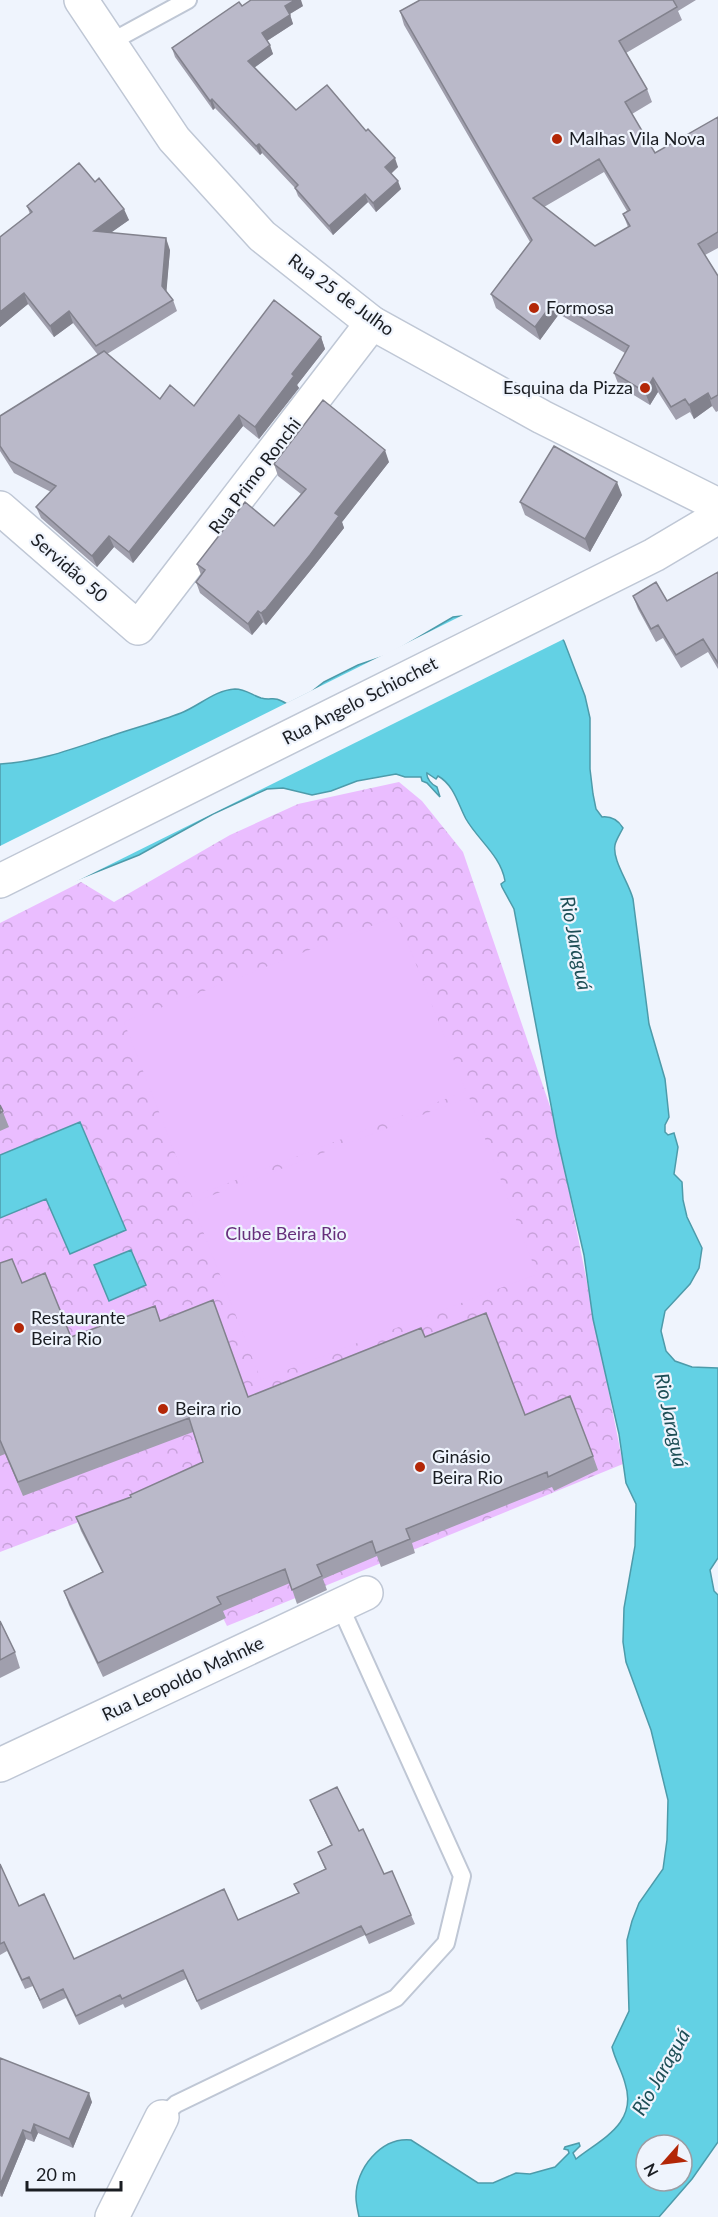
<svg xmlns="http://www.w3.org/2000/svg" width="718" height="2217" font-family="Lato,sans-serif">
<defs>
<pattern id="park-crowns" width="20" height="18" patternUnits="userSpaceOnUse" patternTransform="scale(1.5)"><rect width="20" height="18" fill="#eabdff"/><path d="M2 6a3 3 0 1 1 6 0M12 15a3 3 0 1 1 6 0" fill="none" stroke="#c8a2da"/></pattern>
</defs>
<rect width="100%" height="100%" fill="#eff4fd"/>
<path fill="url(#park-crowns)" d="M399,782L422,801L463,852L555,1121L623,1464L227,1626L160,1491L0,1552V923L81,882L114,902L230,835L298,804Z"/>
<path fill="#eabdff" d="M397,916L466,1091L192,1197L124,1022Z
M469,1097L537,1274L261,1380L192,1203Z"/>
<path fill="#63d1e4" stroke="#4d9baa" stroke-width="1.5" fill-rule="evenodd" d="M515,610L554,628L564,641L585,696L590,718V769L593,794L596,809L602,817C612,816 618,820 623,828C620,834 616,840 615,845C612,860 629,883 633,899L649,1024L665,1079L669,1117L665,1125V1132L668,1135L674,1133L678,1147L674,1174L682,1182L683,1200L687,1217L702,1248L699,1268L690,1284L665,1311L661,1331L666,1351L675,1361L692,1367L718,1368V1558L710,1570L714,1591L718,1595V2142L692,2179L659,2217H359C358,2211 356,2204 356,2198C355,2169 381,2137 411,2140L478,2183H493L516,2173L530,2174L555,2167L569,2153L568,2150L564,2149L565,2147L579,2143L580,2146L573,2153L576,2159C603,2138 638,2123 625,2083C622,2071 615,2060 612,2047L629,2011L627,1940L632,1921L639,1903L663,1869L667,1840L668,1800L651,1730L626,1662L623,1642L624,1608L635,1546L636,1504L626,1483L619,1434L593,1319L584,1255L557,1137L514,909L502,887L501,884L505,881C501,856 478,840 466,819C458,804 454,785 438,776L436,779L427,773C426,778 432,785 437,787L440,797L427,783L422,781L421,777H405L396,774L357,781L331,791L312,795L283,788L267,789L213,814L139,855L46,892L0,904V764C39,762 75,748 111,736C134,728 158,722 181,713C199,706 215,690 235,689C245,689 252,695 261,698C273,701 273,695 287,704L311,692L324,682L358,665L390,654L453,617ZM646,2145H682V2181H646Z
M80,1122L126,1230L70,1254L46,1199L0,1218V1155Z
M131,1250L146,1285L109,1301L94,1265Z"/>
<path fill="#eff4fd" d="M515,607L533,608L556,626L566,638L57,891L10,906L0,907V846L469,612Z"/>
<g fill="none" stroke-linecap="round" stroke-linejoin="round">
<defs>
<path id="service" d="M109,43L188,0
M162,2117L176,2104L396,1998L446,1943L462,1876L340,1606"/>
<path id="minor" d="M0,508L138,628L372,323
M0,1765L366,1593
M112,2217L162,2117"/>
<path id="secondary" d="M81,0L174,139L262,236L372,323L542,417L718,505"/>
<path id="primary" d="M0,881L654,555L718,517"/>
</defs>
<use href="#service" stroke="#bfc7d5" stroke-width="20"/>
<use href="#minor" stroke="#bfc7d5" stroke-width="36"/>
<use href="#secondary" stroke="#bfc7d5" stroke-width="36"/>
<use href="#primary" stroke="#bfc7d5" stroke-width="36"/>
<use href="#service" stroke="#fff" stroke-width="16"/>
<use href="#minor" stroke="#fff" stroke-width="33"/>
<use href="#secondary" stroke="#fff" stroke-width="33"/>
<use href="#primary" stroke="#fff" stroke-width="33"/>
</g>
<path fill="#a09fad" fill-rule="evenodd" d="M420,0H696L678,11L682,20L626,53L647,89L652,102L632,114L655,153L718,117V248L705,255L718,276V411L716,412L712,406L694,419L690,412L676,420L658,392L650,405L619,386L614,373L625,353L559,314L540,340L496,308L491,294L530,242L404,25L400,11ZM604,172L627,211L623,214L628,227L595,246L544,207Z
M242,6H303L290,14L293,24L267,41L273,54L254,68L296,110L366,131L398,167L391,174L401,189L376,212L368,202L333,235L298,196L295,188L262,153L260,155L215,108L213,110L175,57L172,48Z
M95,182L129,220L111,232L170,250L166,291L173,300L177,311L107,354L160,399L194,406L321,337L325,349L297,385L299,388L259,439L243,426L133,563L114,547L97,567L41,518L36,507L51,492L14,473L0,451V416L98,355L73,323L54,337L28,304L0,327V237L30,214L27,206Z
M389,462L342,522L344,528L314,566L270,620L266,625L263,622L252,635L200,593L196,582L201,575L197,564L274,526L301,494L278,476L274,464Z
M622,495L590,552L525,515L520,502Z
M718,572V669L708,652L681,668L663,638L656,642L638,609L633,596L667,601Z
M0,1105L9,1127L0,1131Z
M0,1263L22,1283L71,1337L160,1321L248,1397L425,1337L525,1415L593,1456L598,1470L554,1491L552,1487L412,1543L415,1553L381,1567L377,1556L323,1579L327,1590L297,1604L290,1583L223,1611L226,1618L103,1677L69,1605L64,1591L102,1572L81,1531L76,1517L131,1497L203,1462L193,1432L23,1496L5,1454L0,1456Z
M0,1621L15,1652L20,1668L0,1678Z
M310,1800L359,1831L384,1874L411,1915L415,1924L369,1944L365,1935L201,2010L186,1979L125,2008L123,2004L79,2025L66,1998L43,2009L33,1986L25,1989L7,1951L0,1955V1864L19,1906L74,1959L238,1920L298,1893L294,1884L325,1869L318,1852L331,1845L314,1809Z
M0,2058L92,2102L73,2148L38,2133L34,2142L26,2139L2,2197L0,2196Z"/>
<path fill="#82828d" d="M295,0H301L303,6L288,15L285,6Z
M290,15L293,24L265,42L262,33Z
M270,45L273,54L251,70L248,61Z
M212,99L215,108L213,110L210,101Z
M259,144L262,153L260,155L256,146Z
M395,158L398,167L388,176L385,167Z
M398,181L401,189L376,212L373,203Z
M365,194L368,202L333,235L329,226Z
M124,209L129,220L98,242L94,231Z
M166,238L170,250L166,297L162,286Z
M24,293L28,304L0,327V312Z
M554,301L559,314L540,340L535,327Z
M69,311L73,323L54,337L50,326Z
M321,337L325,349L297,385L299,388L259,439L255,427L292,374Z
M653,378L658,392L650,405L645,392Z
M708,393L712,406L694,419L689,405Z
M239,415L243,426L133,563L129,552Z
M385,450L389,462L342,522L344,528L314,566L266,625L261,613L335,513Z
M617,482L622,495L590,552L585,539Z
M109,536L114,547L97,567L92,556Z
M258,611L263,622L252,635L248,624Z
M89,2093L92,2102L73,2148L69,2139Z
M34,2124L38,2133L34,2142L31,2133Z
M23,2130L26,2139L2,2197L0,2192V2185Z"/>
<path fill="#bab9c9" stroke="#82828d" stroke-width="1.5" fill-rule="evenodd" d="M251,0H295L285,6L290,15L262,33L270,45L248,61L296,110L327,85L366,131L368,129L395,158L385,167L398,181L373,203L365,194L329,226L295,188L298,185L259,144L256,146L212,99L210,101L172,48L239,2L242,6Z
M420,0H673L677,7L619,41L647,89L625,102L655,153L718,117V232L698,244L718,276V395L711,399L708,393L689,405L685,399L671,407L653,378L645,392L614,373L629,346L554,301L535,327L491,294L532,240L400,11ZM599,159L630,210L623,214L630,226L595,246L533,198Z
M79,163L95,182L99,178L124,209L94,231L166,238L162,286L173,300L96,346L69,311L50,326L24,293L0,312V237L32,212L27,206Z
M274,300L321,337L292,374L294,376L255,427L239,415L129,552L109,536L92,556L36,507L56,486L10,461L0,446V416L104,351L160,399L170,385L194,406Z
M323,400L385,450L335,513L339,516L310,555L266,609L261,613L258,611L248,624L196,582L205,570L197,564L245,502L274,526L306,489L274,464Z
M554,446L617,482L585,539L520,502Z
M718,572V663L703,639L676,655L658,625L651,629L633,596L656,582L667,601Z
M0,1105L3,1111L0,1113Z
M12,1259L22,1283L45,1273L71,1337L155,1306L160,1321L213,1300L248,1397L421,1328L425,1337L486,1313L525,1415L570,1396L593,1456L548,1477L547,1472L406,1529L410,1539L376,1553L372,1541L317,1565L322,1576L292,1590L285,1569L217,1597L221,1604L98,1663L64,1591L103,1572L76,1517L131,1497L130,1495L203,1462L189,1418L18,1482L0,1440V1263Z
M0,1621L15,1652L0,1660Z
M337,1787L359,1831L363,1829L384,1874L392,1871L411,1915L366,1935L361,1926L197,2001L183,1970L122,1999L120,1995L76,2016L63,1989L40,2000L29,1977L22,1980L4,1942L0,1944V1864L19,1906L44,1894L74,1959L224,1889L238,1920L299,1893L294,1884L326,1869L318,1852L332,1845L310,1800Z
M0,2058L89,2093L69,2139L34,2124L31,2133L23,2130L0,2185Z"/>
<g fill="#b32707" stroke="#eff4fd" stroke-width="2">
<circle cx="557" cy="139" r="6"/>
<circle cx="534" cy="308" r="6"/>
<circle cx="645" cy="388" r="6"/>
<circle cx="19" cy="1328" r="6"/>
<circle cx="163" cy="1409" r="6"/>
<circle cx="420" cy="1467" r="6"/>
</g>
<g text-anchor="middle" stroke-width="4.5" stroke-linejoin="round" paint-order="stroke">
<g font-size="18" fill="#1a1d22" stroke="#eff4fd" text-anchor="start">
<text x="569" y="145">Malhas Vila Nova</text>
<text x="546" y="314">Formosa</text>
<text x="633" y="394" text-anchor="end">Esquina da Pizza</text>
<text x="31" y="1324">Restaurante<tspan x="31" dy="21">Beira Rio</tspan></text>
<text x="175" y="1415">Beira rio</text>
<text x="432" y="1463">Ginásio<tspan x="432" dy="21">Beira Rio</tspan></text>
</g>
<g font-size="18" fill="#1a1d22" stroke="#eff4fd">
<text transform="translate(341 295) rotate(36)" y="6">Rua 25 de Julho</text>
<text transform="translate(255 476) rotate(-53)" y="6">Rua Primo Ronchi</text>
<text transform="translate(69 568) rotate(41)" y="6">Servidão 50</text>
<text transform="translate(360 701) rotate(-27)" y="6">Rua Angelo Schiochet</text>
<text transform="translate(183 1679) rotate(-25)" y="6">Rua Leopoldo Mahnke</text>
</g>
<g font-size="18" fill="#662f7c" stroke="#eff4fd">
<text x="286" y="1240">Clube Beira Rio</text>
</g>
<g font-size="20" font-style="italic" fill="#1d4e56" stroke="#eff4fd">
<text transform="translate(576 943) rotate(79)" y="7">Rio Jaraguá</text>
<text transform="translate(671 1420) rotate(78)" y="7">Rio Jaraguá</text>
<text transform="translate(661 2072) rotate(-60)" y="7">Rio Jaraguá</text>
</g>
</g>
<g transform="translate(664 2163) rotate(242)"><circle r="28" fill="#eff4fd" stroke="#9a9ea5" stroke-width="1.5"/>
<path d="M0-4.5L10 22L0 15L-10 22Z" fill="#b32707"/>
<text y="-9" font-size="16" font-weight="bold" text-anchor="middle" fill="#1a1d22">N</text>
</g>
<path d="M27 2181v9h94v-9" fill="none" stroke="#1a1d22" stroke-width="3"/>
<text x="36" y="2181" font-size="18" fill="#1a1d22" stroke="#eff4fd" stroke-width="4.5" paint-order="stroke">20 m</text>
</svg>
